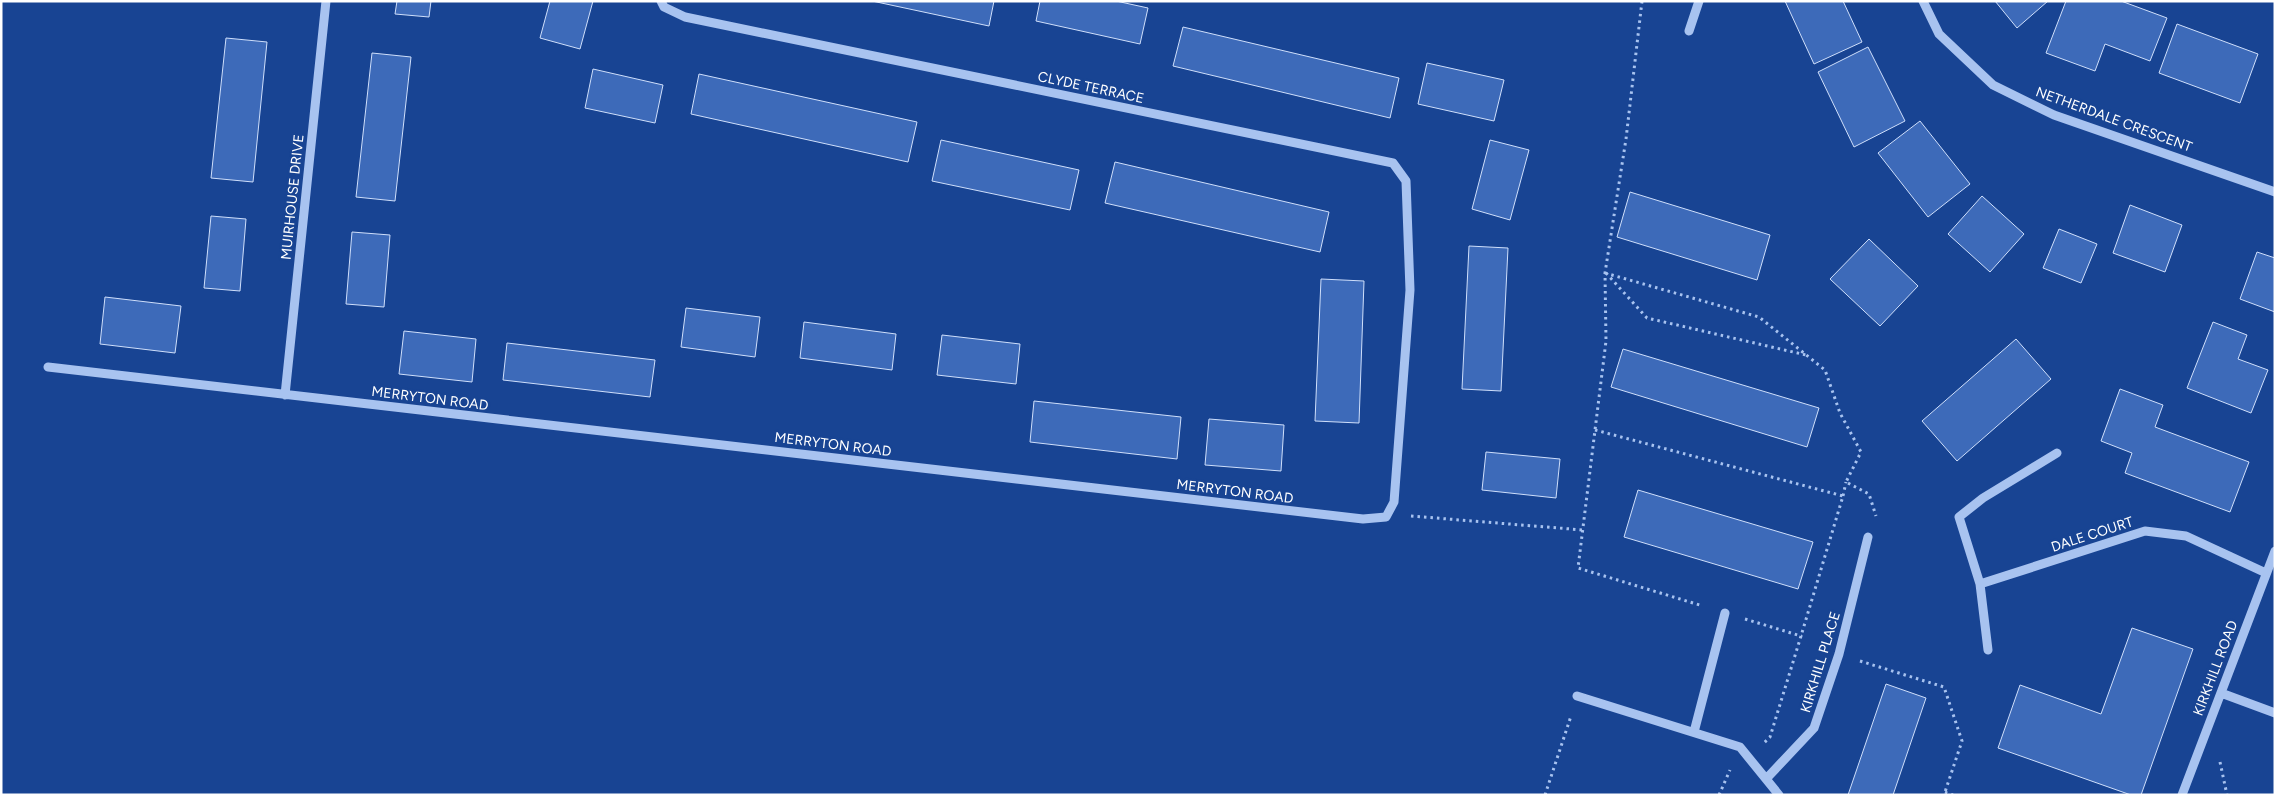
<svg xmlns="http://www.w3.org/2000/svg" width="2276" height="796" font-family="Figtree,sans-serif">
<rect width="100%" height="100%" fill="#184493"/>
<path fill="#3d6ab9" stroke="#cfdffb" d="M397,1H431L429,17L395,14Z
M550,1H593L580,49L540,38Z
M872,1H994L989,26Z
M1040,1H1116L1148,8L1140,44L1036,21Z
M1785,1H1843L1862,42L1814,64Z
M1995,1H2048L2017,28Z
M2066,1H2121L2167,18L2150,61L2105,44L2095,71L2046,53Z
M2177,24L2258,54L2240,103L2159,73Z
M1183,27L1399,78L1390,118L1173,66Z
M226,38L267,42L253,182L211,178Z
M1868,47L1905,121L1854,147L1818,72Z
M372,53L411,57L395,201L356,197Z
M1427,63L1504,80L1494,121L1418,104Z
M593,69L663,85L655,123L585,108Z
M699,74L917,122L908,162L691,114Z
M1920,121L1970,184L1928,217L1878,153Z
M941,140L1079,170L1070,210L932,181Z
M1490,140L1529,150L1510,220L1472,209Z
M1115,162L1329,212L1320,252L1105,203Z
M1630,192L1770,235L1757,280L1617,237Z
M1982,196L2024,234L1990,272L1948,234Z
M2130,205L2182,225L2165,272L2113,253Z
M211,216L246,219L240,291L204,288Z
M2059,229L2097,244L2081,283L2043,268Z
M352,232L390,235L384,307L346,304Z
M1869,239L1918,286L1880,326L1830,279Z
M1469,246L1508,248L1501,391L1462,389Z
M2257,252L2275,258V312L2240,299Z
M1321,279L1364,281L1359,423L1315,421Z
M105,297L181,306L175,353L100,344Z
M686,308L760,317L755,357L681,347Z
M804,322L896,334L892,370L800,358Z
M2213,322L2247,335L2238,359L2268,370L2251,413L2187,388Z
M404,331L476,339L472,382L399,374Z
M942,335L1020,344L1016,384L937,375Z
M2016,339L2051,379L1957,461L1922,421Z
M507,343L655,360L650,397L503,380Z
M1623,349L1819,408L1807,447L1611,387Z
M2120,389L2163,405L2155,427L2249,462L2230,512L2125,473L2132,453L2101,441Z
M1034,401L1181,417L1177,459L1030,442Z
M1209,419L1284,425L1281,471L1205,465Z
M1486,452L1560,459L1556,498L1482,490Z
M1638,490L1813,542L1798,589L1624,537Z
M2132,628L2193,649L2141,795H2131L1998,748L2020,685L2101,714Z
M1886,684L1926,698L1893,795H1848Z"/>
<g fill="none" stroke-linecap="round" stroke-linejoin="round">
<path stroke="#a8c3f0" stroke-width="3" stroke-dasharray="2.5 4" stroke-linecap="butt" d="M1642,1L1626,139L1605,273L1606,341L1578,568L1703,606
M1605,273L1759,317L1825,370L1840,413L1861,452L1846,482L1869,494L1876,516
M1606,273L1647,318L1806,355
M1595,430L1843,496L1801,636
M1843,496L1846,482
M1411,516L1583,530
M1745,619L1801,636L1770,737L1764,743
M1860,661L1944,687L1962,741L1944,795
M2220,762L2227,795
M1945,792L1953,795
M1545,795L1571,716
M1719,795L1730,770"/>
<path stroke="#a8c3f0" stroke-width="9" d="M1923,1L1939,34L1993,85L2054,115L2275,192
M1689,31L1699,1
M48,367L1363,519L1386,517L1394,502L1410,290L1406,181L1393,163L685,17L664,7L661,1
M285,395L326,1
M1980,584L2145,531L2186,536L2266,573
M1988,650L1980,584L1959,517L1983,498L2057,453
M2221,693L2275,713
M1577,696L1740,747L1779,795
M1694,732L1725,613
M1766,779L1814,728L1839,654L1868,537
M2182,795L2275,551"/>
</g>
<g text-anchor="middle" stroke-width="5" stroke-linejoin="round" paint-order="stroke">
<g font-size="14" fill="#fff" stroke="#184493">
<text transform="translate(1091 87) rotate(12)" y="5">CLYDE TERRACE</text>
<text transform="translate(2114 119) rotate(20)" y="5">NETHERDALE CRESCENT</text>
<text transform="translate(292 197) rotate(-84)" y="5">MUIRHOUSE DRIVE</text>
<text transform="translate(430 398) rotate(7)" y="5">MERRYTON ROAD</text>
<text transform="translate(833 444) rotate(7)" y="5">MERRYTON ROAD</text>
<text transform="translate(1235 491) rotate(7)" y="5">MERRYTON ROAD</text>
<text transform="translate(2092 534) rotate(-18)" y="5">DALE COURT</text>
<text transform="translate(1820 662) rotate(-73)" y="5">KIRKHILL PLACE</text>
<text transform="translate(2215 668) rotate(-69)" y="5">KIRKHILL ROAD</text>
</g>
</g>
<rect width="2276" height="796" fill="none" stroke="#ffffff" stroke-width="5"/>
</svg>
